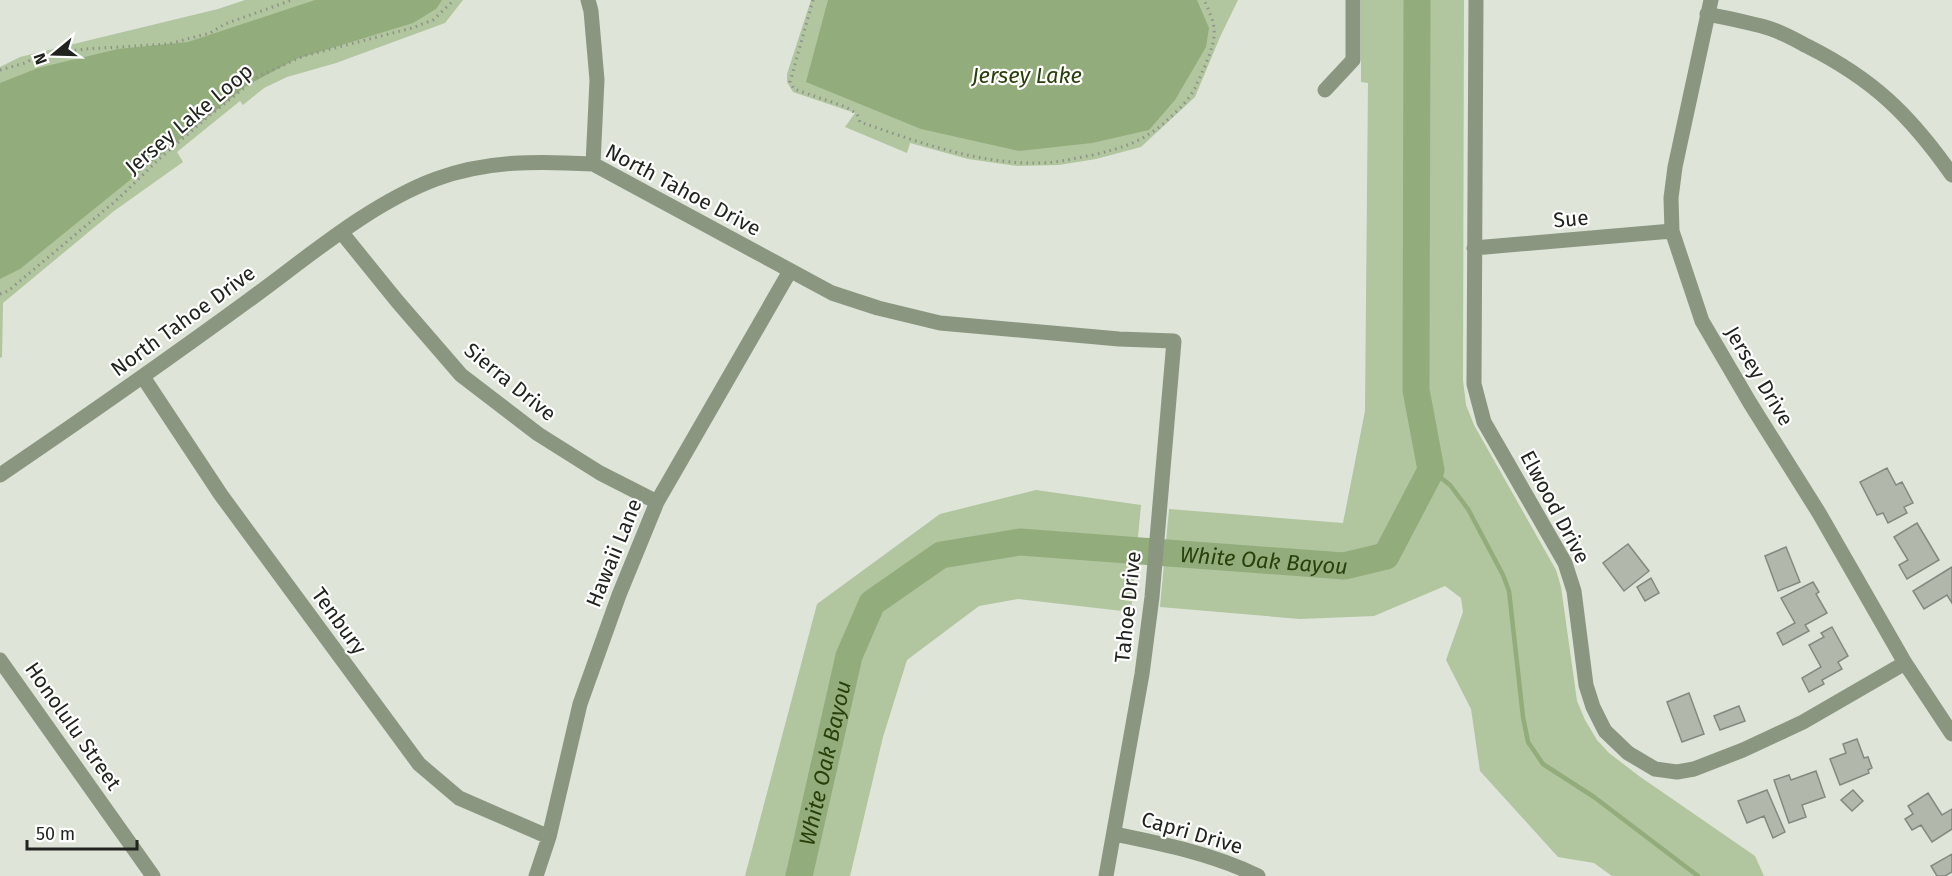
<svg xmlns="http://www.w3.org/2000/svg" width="1952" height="876" font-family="'Fira Sans',sans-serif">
<rect width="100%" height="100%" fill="#dee4d8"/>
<path fill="#b1c59f" d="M245,0H463L445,23L336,63L287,77L264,88L243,105L240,101L177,152L183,162L114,211L3,303L2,357L0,358V67L20,57L218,9Z
M811,0H1238L1220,37L1195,97L1141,147L1096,159L1059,165L1017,166L968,159L910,143L907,153L845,127L855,113L793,92L787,82V74Z
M1361,0H1464L1463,380L1466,405L1474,425L1556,570L1561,587L1577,701L1585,720L1597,740L1609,753L1639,776L1755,856L1764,876H1612L1594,863L1558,857L1480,771L1471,709L1446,660L1463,612L1461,598L1445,586L1374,616L1300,619L1160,607L1169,509L1343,523L1365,411L1368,83L1361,82Z
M1036,490L1141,505L1131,612L1018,599L979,606L907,660L883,737L850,876H745L817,604L940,514Z"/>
<path fill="#93ac7c" d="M315,0H442L436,9L413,23L296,59L246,86L20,269L0,279V83L38,68L118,49L188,42Z
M828,0H1197L1209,28L1206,47L1175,100L1149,130L1092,143L1019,151L921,129L806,82Z"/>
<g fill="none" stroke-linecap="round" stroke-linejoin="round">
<path stroke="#93ac7c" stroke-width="4.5" d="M1431,470L1450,485L1468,509L1503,575L1509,591L1523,717L1528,742L1543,764L1594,797L1698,876"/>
<path stroke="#93ac7c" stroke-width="27" id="s1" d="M799,876L849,656L872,603L941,555L1020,542L1344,566L1386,556L1431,470L1416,390L1417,0"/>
</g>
<path fill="#b1b7ab" stroke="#83897e" stroke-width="1.5" d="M1887,468L1896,485L1902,482L1913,503L1904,507L1907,513L1888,523L1883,513L1877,515L1860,482Z
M1917,523L1939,560L1907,579L1899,565L1908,560L1894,537Z
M1628,544L1649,571L1624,591L1603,563Z
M1786,547L1800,582L1778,591L1765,556Z
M1952,567V603L1947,595L1924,609L1913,591Z
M1651,578L1659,593L1645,601L1637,587Z
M1813,582L1819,592L1816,594L1827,613L1805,625L1809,631L1783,645L1777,633L1795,623L1781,598Z
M1832,627L1848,656L1838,662L1842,669L1822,680L1824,684L1809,692L1802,678L1821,667L1809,645L1824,637L1821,633Z
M1689,693L1704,734L1682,742L1667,702Z
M1739,706L1745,721L1720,730L1714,716Z
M1857,739L1864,758L1868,757L1872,768L1868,770L1869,773L1840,785L1830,759L1846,753L1843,744Z
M1816,771L1825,797L1802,805L1806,817L1789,823L1774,780L1789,775L1791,780Z
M1767,790L1785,832L1773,838L1764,816L1747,823L1738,801Z
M1853,790L1863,801L1852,811L1841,800Z
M1928,793L1942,815L1952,809V829L1932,842L1921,825L1912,830L1905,819L1913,814L1908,806Z
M1952,854V872L1945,876H1937L1931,866Z"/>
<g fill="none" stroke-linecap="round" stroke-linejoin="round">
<path stroke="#8e9289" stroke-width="3" stroke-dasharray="1.5 4.5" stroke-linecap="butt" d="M813,0L790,82L794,89L846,107L857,114L860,122C918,142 980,165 1043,163C1060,162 1076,158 1093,155C1121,148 1140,143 1163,124C1175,113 1189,101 1196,86C1202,72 1216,45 1214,30C1214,20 1208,9 1204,0
M0,70L25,63L40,55L86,49L168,44L210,33L225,24L292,0
M0,294L8,291L119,198L158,160L209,116L259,76L304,56L412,28L433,20L454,0"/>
<path stroke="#8b9681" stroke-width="15" d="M588,0L591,11L597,80L593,164
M1476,0L1474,384L1484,422L1565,563L1574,591L1586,685L1593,707L1605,731L1628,753L1655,769L1677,772L1694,769L1743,750L1803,722L1905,663
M1711,0L1675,167L1671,198L1672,231L1702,321L1750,403L1819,513L1905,663L1952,734
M1707,14C1727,18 1747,22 1765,27C1780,31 1794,39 1807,46C1873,79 1910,115 1952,175
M1325,90L1353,60V0
M342,233L397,301L461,375L538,434L600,473L657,502
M1474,248L1672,231
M143,377L221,495L419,764L459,798L549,837
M0,475C84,418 167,360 249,300C307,258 369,204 436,179C488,160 539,161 593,164L832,293L878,308L940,323L1119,339L1174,341L1152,597L1142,674L1106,876
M0,660L153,876
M1114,834C1163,844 1213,854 1258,876
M536,876L549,837L580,704L619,595L657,502L790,271"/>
</g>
<g text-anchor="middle" stroke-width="4.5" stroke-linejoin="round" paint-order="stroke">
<g font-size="21" fill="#20231e" stroke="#fff">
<text transform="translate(189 119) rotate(-40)" y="7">Jersey Lake Loop</text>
<text transform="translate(683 190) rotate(28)" y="7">North Tahoe Drive</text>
<text transform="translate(1571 219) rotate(-5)" y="7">Sue</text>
<text transform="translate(183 321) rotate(-36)" y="7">North Tahoe Drive</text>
<text transform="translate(1759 376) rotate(59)" y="7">Jersey Drive</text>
<text transform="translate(510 382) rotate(39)" y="7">Sierra Drive</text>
<text transform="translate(1555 507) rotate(62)" y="7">Elwood Drive</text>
<text transform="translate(614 553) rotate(-68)" y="7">Hawaii Lane</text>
<text transform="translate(1128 607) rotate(-84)" y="7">Tahoe Drive</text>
<text transform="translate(339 621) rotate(54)" y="7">Tenbury</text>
<text transform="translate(73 726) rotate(55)" y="7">Honolulu Street</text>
<text transform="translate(1192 833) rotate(16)" y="7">Capri Drive</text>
</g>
<g font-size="22" font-style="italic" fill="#283f09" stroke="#fff">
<text x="1027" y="83">Jersey Lake</text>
<text dy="8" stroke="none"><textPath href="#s1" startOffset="692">White Oak Bayou</textPath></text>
<text dy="8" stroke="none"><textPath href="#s1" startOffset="116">White Oak Bayou</textPath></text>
</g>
</g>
<g transform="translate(54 54) rotate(251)" stroke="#ffffff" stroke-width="4.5" paint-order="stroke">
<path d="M0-4.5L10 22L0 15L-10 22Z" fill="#20231e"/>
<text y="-9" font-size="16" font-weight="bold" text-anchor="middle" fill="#20231e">N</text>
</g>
<path d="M27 840v9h110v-9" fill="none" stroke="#20231e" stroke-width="3"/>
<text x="36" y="840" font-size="18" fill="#20231e" stroke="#ffffff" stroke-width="4.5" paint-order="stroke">50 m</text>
</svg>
